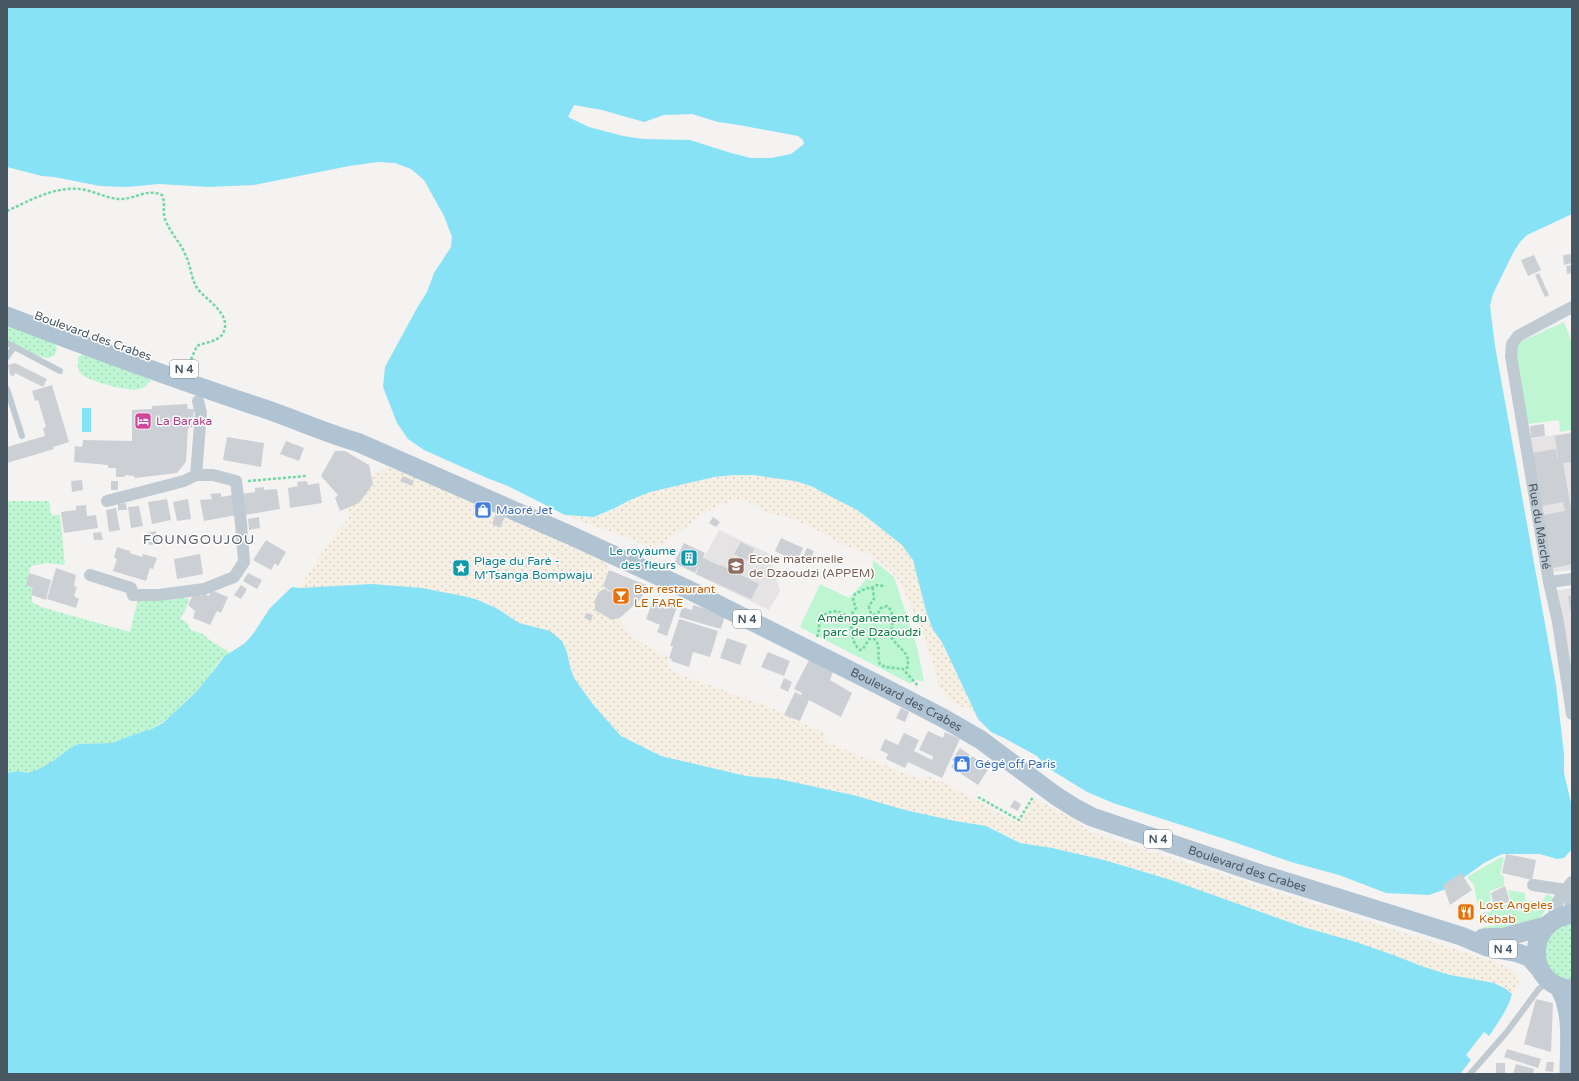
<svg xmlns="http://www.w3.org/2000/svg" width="1579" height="1081" font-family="'Varela Round',sans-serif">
<defs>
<pattern id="grass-dots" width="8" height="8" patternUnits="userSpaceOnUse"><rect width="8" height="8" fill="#bef5d2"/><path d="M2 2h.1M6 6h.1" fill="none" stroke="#a5d4b7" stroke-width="1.8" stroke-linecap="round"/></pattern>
<pattern id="sand-dots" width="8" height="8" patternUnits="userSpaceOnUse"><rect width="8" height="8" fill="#f6efe3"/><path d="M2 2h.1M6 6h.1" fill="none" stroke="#d4cfc5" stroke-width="1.8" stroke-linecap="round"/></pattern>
</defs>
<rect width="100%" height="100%" fill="#f5f2f2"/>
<path fill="#e6e3e4" d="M1572,432V570L1552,572L1530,439Z
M719,530L770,554L780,591L769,610L695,574Z
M1572,588V686L1556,591Z"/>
<path fill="url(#grass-dots)" d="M7,322L56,344L57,350L54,356L48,358L38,356L7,341Z
M85,354L151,380C148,384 145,388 139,389C129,392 88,381 81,374C77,369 77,362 79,356Z
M7,501H49L51,515H60L65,565L47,563L31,566L26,585L33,588L32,595V602L41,607L130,632L138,599L160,600L184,598L189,599L185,611L180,618L189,625L190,630L203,634L207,638L230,653L219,662L197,691L182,704L174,714L152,729L138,733L112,743L79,744L70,748L53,761L37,770L27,773L18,771L7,773Z
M1572,920V981L1556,976L1543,959L1546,937Z"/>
<path fill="url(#sand-dots)" d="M390,465L592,554L609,566L603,586L613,593L622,624L631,636L668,658L667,665L673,672L772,708L780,713L826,734L824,741L922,780L925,775L945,783L1017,823H1019L1035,799L1072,818L1091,832L1501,964C1517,972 1525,977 1512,994L1506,989L1494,983L1450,975L1424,967L1396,956L1356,942L1303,927L1171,880L1104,860L1052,848L1020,843L986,826L955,821L905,810L857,796L779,779L746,776L661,756L621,736L595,707L574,678L570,667L567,652L550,631L519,623L498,609L478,600L422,588L385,585L299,588L332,538L349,518L347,508L359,503L373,484L371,474L381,471Z
M734,475H753L795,481L811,486L857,510L902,545L913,560L926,611L933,630L942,642L975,713L949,700L940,687L924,637L902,586L893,573L882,563L866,553L845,546L817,530L788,517L766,513L759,507L746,501H732L719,505L701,515L668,541L652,547L565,515C574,516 587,519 595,517C614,512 630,498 649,492C674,484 707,478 734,475Z"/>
<path fill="#bef5d2" d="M1564,322L1572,343V430L1560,432L1559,420L1528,424L1513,345Z
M873,560L894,577L917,647L924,681L914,680L911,684L800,627L820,584L849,598C858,588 875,574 873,560Z
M1501,857L1504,858L1500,874L1504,877V886L1490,891L1491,905L1482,907L1478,906L1474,885L1467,877Z
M1508,890L1525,893V900L1541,903L1547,894L1554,898L1540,918L1524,927L1482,930L1483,927L1500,925L1513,921L1507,915L1486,920L1485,913L1511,903Z"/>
<path fill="#87e2f6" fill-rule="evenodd" d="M7,7H1572V214L1527,235L1520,242L1513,253L1493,294L1490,306L1495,346L1556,685L1564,754V773L1572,807V849L1564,858L1557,859L1540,854H1502L1484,863L1449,888L1429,895L1386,893L1339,875L1291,862L1231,841L1113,803L1087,792L1048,768L1037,756L1004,738L991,732L978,719L942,642L933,630L926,611L913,560L902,545L873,522L857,510L824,493L811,486L795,481L753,475H734L714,477L650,492L630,500L615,508L594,517L565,515L508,486L487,478L424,450L408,439L397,423L383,387L385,367L417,308L427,292L434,273L451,247L452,237L444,216L424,180L411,169L395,163L378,162L349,166L254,185L209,187L159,184L127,187L100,186L54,177L42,176L7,167ZM574,105L602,110L644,122L664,115L692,114L718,122L739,125L798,136L803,140L804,144L791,154L771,158H751L731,153L690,140L643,139L623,136L589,127L568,117Z
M82,408H91V432H82Z
M372,584L422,588L468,597L478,600L498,609L519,623L550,631L562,641L567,652L570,667L574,678L595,707L621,736L661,756L746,776L779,779L857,796L905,810L955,821L986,826L1020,843L1052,848L1104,860L1171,880L1303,927L1356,942L1396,956L1424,967L1450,975L1494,983L1506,989L1512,994C1508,1010 1498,1022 1489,1036L1484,1032L1466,1055L1471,1060L1460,1074H7V773L18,771L27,773L37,770L53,761L70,748L79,744L112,743L138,733L152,729L163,723L197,691L225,656L245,643L253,634L270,608L292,587L299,588Z"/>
<path fill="#ccd0d5" d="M1572,254V263L1564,265L1563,255Z
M1534,255L1541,270L1528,276L1521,260Z
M1572,265V273L1567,274L1566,266Z
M1539,273L1549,295L1545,297L1535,275Z
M15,363L47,379L43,387L15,373L14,376L10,375L8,365Z
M52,385L69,442L53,447L54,449L7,463V447L45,436L43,428L46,427L38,400L35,401L32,391Z
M187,404L188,409H194L192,427L188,428L186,462L177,473L135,478L134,476L125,475V477H116V468H108V465L74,462L75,446L82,447L83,440L132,441V410L152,409V406Z
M1544,424L1545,436L1531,438L1530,426Z
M1572,433V462L1563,463L1572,514V564L1553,568L1543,515L1565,511L1563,502L1542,506L1532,453L1556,449L1557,458H1558L1555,436Z
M227,437L264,443L261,467L223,460Z
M286,441L304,448L299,461L280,454Z
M335,451H345L369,465L373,484L359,503L340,511L335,498L338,495L321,476Z
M403,476L414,481L412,486L400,481Z
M82,480L83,490L72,492L71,481Z
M111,481H118V490H111Z
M307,481L308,485L319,483L322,503L290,508L288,488L298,486L297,482Z
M264,487V490L277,489L280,509L245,515L242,494L255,492V488Z
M221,493V497L233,495L237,515L204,521L200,500L212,499L210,494Z
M167,499L171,520L152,524L148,502Z
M188,499L191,519L177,521L173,502Z
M126,503L127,510H118V504Z
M86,505L87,516L96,515L98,528L64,533L61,512L76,510V506Z
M139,506L143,526L131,528L128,507Z
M116,508L120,530L109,532L106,510Z
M496,513L505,517L500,528L492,524Z
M259,517L260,528L249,530L248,519Z
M713,517L720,522L716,527L709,523Z
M156,531L158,544L149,545L147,533Z
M101,532L103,540H94L93,533Z
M781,538L803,548L797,562L775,551Z
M266,540L286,552L278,566L275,563L271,570L253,560Z
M741,542L754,549L749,561L734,554Z
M684,543L705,553L703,558L720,566L721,565L759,584L751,599L696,574L700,564L695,573L674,563Z
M117,547L130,551V553L142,557L143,554L157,558L153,569L150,568L146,581L113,571L117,559L114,558Z
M807,548L814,551L811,559L803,556Z
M200,554L203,574L177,579L174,559Z
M56,568L76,575L74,586L77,587L74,596L79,599L76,608L47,599Z
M609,570L646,585L642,597L633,606L621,617L612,620L595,610V600L599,592L604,589L613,593L603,586Z
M29,573L51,580L46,600L31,595L33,588L26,585Z
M248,573L262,580L257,589L243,581Z
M241,585L247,589L241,599L234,595Z
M211,590L228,597L221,613L217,611L210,625L193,618L195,611L188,605L194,593L202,596L203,594L209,596Z
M1572,595V614H1571L1568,596Z
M652,603L666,609L668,604L677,607L667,636L657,632L660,625L646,619Z
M693,605L725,615L721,629L679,617L682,607L692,610Z
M586,613L593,615L591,621L584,618Z
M679,619L718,631L710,657L693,652L689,667L671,661L672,659L669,658L673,646H670Z
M727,638L747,645L740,665L720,658Z
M768,652L790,661L784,676L761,667Z
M809,660L833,672L830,680L852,693L841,717L809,700L800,721L784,715L795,692L801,695L802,693L794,689Z
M784,678L792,682L788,692L780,688Z
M901,708L909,712L905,722L896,718Z
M928,731L943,738L945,732L960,739L942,778L908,762L905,768L886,759L888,754L880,750L885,739L898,745L904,733L919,740L914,751L932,760L933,756L919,750Z
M960,748L970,755L962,766L952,760Z
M972,756L989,768L978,785L951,767L954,762L964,768Z
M1014,800L1021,804L1018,811L1010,807Z
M1506,854L1536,860L1532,880L1502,873Z
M1461,873L1472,890L1450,905L1443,885Z
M1505,886L1510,902L1494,906L1491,893Z
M1461,907H1471V915H1462Z
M1536,999L1553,1003L1551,1052L1524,1044Z
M1507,1049L1541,1059L1538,1068L1504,1057Z
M1547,1062H1554L1553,1072L1545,1071Z
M1496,1063H1505V1074L1496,1073Z
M1516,1064L1534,1069L1533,1074H1513Z"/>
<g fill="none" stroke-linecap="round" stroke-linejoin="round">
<path stroke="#72d7a2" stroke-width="2.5" stroke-dasharray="3 2" stroke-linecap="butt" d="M7,211C31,200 58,184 86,190C98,193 109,199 121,199C135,199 148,188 162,195C166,203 162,211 165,219C170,233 181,243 186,256C191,267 191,278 197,288C205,299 227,311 225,327C223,342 208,341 197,346L188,366
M248,481L306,476
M871,588L877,585L884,586
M849,618L856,608L853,600L855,594L867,588L873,589L874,599L869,606C869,611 871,614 875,615L878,613L881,608L887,606C897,614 890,628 892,638C900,651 913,653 906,671
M817,637C820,631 818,624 820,617C827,613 833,609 841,613C857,619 847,640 860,650L863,649L869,639H874C882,645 876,656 880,664L885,667L903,669L918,686
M978,797L1019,820L1033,797"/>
<path stroke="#bfcad3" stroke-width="6" d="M7,343L60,371
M7,357L14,347
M7,389L22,436
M1470,1074L1506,1033L1538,990L1548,981"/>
<g stroke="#bfcad3" stroke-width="12">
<path id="s1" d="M1572,307L1518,336L1512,344L1511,356L1549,582L1558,622L1572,714"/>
<path d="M107,501L184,481L196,475L201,413L198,401"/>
<path d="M90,575L131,588L133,595H159L204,589L234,577L244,562L241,523L236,481L213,475H196"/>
<path d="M1549,582L1572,579"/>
<path d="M1533,885L1566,890"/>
<path d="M1571,914L1570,908L1572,894"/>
<path d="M1554,920C1554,903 1562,895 1572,882"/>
</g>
<g stroke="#b0c3d3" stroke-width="19">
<path id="s2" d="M7,316C93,349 180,381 268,410C297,420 326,433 357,442L572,536L689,590L881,686L943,718L981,740L1056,796L1075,808L1092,817L1261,874L1461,936L1487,947L1518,953L1529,957L1540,969"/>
<path d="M1572,914C1522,921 1527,988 1572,989"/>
<path d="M1483,938L1505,937L1546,926"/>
<path d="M1558,986C1574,1010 1569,1046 1569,1074"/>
</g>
</g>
<defs>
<symbol id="hotel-square" viewBox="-11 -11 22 22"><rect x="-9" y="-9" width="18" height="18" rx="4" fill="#d1479c" stroke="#fff"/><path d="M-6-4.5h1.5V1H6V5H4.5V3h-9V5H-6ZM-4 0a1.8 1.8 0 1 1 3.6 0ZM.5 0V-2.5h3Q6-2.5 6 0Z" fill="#fff"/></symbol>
<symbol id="shop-square" viewBox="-11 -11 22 22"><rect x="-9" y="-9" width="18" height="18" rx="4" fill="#3f7fe0" stroke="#fff"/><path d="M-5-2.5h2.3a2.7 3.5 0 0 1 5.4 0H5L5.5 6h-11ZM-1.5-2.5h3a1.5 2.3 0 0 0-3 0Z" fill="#fff"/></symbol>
<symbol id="building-square" viewBox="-11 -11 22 22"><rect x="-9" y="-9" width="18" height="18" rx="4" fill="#0f9aa8" stroke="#fff"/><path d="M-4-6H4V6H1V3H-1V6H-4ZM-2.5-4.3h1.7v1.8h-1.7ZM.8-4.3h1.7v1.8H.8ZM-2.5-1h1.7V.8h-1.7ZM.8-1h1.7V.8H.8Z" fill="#fff"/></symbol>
<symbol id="school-square" viewBox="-11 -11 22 22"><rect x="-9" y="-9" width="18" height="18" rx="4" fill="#8d6e63" stroke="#fff"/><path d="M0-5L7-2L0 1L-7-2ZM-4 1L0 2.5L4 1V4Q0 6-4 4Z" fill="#fff"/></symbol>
<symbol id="sight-square" viewBox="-11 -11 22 22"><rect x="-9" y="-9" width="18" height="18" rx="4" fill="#0f9aa8" stroke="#fff"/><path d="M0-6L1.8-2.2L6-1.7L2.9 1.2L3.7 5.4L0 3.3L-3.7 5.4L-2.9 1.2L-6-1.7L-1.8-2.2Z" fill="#fff"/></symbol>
<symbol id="bar-square" viewBox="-11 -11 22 22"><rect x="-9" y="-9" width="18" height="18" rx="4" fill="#e8710a" stroke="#fff"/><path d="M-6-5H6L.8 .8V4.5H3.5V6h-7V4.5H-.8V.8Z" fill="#fff"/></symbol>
<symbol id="restaurant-square" viewBox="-11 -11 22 22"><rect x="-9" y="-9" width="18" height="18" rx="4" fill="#e8710a" stroke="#fff"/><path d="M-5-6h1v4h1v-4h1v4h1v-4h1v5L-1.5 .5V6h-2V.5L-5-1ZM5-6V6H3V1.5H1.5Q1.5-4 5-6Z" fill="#fff"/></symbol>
</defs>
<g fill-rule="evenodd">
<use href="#hotel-square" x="133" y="411" width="20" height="20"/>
<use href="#shop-square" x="473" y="500" width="20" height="20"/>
<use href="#building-square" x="679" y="548" width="20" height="20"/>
<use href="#school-square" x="726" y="556" width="20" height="20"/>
<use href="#sight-square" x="451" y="558" width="20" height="20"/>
<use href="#bar-square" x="611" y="586" width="20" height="20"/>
<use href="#shop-square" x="952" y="754" width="20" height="20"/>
<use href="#restaurant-square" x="1456" y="902" width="20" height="20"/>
</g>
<g text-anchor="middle" stroke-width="3" stroke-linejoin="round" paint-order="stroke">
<g fill="#fff" stroke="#7f8991" stroke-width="1">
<rect x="170" y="360" width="28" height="18" rx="3"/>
<rect x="733" y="610" width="28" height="18" rx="3"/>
<rect x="1144" y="830" width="28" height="18" rx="3"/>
<rect x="1489" y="940" width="28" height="18" rx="3"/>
</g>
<g font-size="11" font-weight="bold" fill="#485762">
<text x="184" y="373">N 4</text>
<text x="747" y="623">N 4</text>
<text x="1158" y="843">N 4</text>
<text x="1503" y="953">N 4</text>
</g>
<g font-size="12" fill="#485762" stroke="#fff">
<text transform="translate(93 336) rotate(20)" y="4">Boulevard des Crabes</text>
<text dy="4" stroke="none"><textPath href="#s1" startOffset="256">Rue du Marché</textPath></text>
<text dy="4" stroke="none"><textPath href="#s2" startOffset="979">Boulevard des Crabes</textPath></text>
<text dy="4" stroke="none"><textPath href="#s2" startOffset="1363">Boulevard des Crabes</textPath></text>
</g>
<g font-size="12" fill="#b23c85" stroke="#fff" text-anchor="start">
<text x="156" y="425">La Baraka</text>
</g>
<g font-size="12" fill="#366cbe" stroke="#fff" text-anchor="start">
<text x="496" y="514">Maoré Jet</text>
<text x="975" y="768">Gégé off Paris</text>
</g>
<g font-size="12" fill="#0d838f" stroke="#fff" text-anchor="end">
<text x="676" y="555">Le royaume<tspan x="676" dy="14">des fleurs</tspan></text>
<text x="474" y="565" text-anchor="start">Plage du Faré -<tspan x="474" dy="14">M'Tsanga Bompwaju</tspan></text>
</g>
<g font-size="12" fill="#785e54" stroke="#fff" text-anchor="start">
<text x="749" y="563">Ecole maternelle<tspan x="749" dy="14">de Dzaoudzi (APPEM)</tspan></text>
</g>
<g font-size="12" fill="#c56008" stroke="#fff" text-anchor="start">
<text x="634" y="593">Bar restaurant<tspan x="634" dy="14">LE FARE</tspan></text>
<text x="1479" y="909">Lost Angeles<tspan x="1479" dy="14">Kebab</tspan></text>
</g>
<g font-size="12" fill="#0d8244" stroke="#fff">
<text x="872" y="622">Aménganement du<tspan x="872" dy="14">parc de Dzaoudzi</tspan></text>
</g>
<g font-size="14" letter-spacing="1" fill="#5e6368" stroke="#fff">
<text x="199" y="544">FOUNGOUJOU</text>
</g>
</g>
<rect width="1579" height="1081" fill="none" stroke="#485762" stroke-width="16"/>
</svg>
